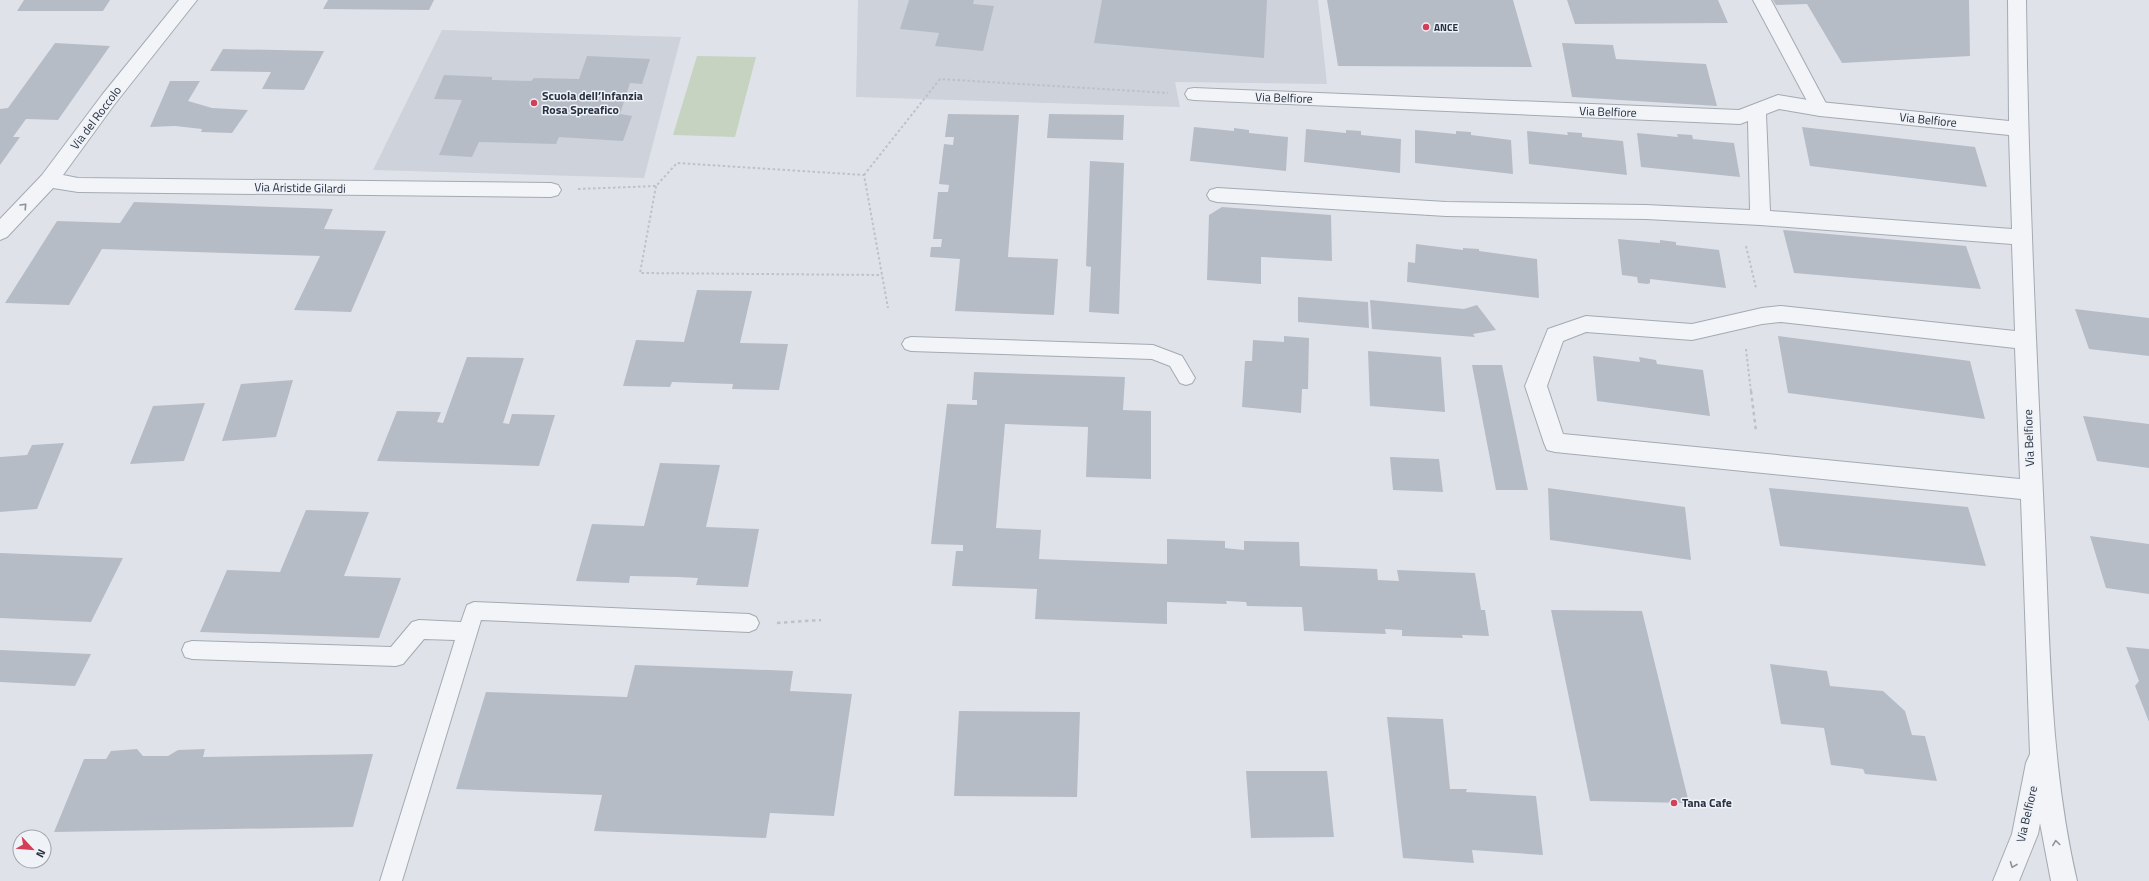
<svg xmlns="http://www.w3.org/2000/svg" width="2149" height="881" font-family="'Titillium Web',sans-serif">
<rect width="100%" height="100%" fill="#dfe3e9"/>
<path fill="#cdd2db" d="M858,0H1318L1327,84L1175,82L1180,107L856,97Z
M442,30L681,37L644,178L373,170Z"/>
<path fill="#c5d3c0" d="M697,56L756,57L735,137L673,135Z"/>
<path fill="#b6bcc6" d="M24,0H110L103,11H17Z
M328,0H434L429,10L323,9Z
M909,0H974L973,4L994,6L983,51L935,46L939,33L900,29Z
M1102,0H1267L1264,58L1094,43Z
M1327,0H1513L1532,67L1338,66Z
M1567,0H1718L1728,23L1575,24Z
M1773,0H1969L1970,56L1842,63L1807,4L1776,5Z
M55,43L110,46L58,120L26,119L13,137H20L0,165V109L8,108Z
M1562,43L1613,45L1616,59L1706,64L1717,106L1572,97Z
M223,49L324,51L304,90L262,89L271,72L210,71Z
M587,56L650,59L642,84L630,83L620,114L632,116L623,141L559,137L556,144L479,142L472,157L439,155L462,100L434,99L444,75L492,77V80L531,81L534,78L579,79Z
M170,81H200L188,101L212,108L248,110L232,133L201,132L202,129L175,126L150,127Z
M948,114L1019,115L1008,257L1058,259L1054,315L955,311L960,259L930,257L931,247H941L942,239H933L938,192H948L949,185L939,184L944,144L953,145L954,137H945Z
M1049,114L1124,115L1123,140L1047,138Z
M1194,127L1234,131V128L1249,130V133L1288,137L1286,171L1190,161Z
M1802,127L1975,147L1987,187L1810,166Z
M1306,129L1346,133V130L1361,131V135L1401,139L1400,173L1304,162Z
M1415,130L1456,134V131L1471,132V135L1511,140L1513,174L1415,163Z
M1527,131L1568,135L1567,132L1582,133V137L1623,141L1627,175L1529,164Z
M1637,133L1678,137L1677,134L1692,135L1693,139L1734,143L1740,177L1641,167Z
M1090,161L1124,163L1119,314L1089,312L1091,267L1086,266Z
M134,202L333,209L324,229L386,231L351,312L294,310L320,256L102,249L69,305L5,303L57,221L120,223Z
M1222,207L1331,215L1332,261L1261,257V284L1207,280L1209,215Z
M1783,230L1966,246L1981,289L1794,273Z
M1618,239L1660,243V240L1676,242V245L1719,250L1726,288L1650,279V283L1648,284L1638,283L1637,277L1622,275Z
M1416,244L1463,250V248L1479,249V251L1537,259L1539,298L1407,282L1408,262L1415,263Z
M697,290L752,291L740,343L788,344L779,390L732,389L733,384L698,383L672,382L670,387L623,386L636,340L684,342Z
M1298,297L1368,302L1369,328L1298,322Z
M1370,300L1464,309L1477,305L1496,330L1473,334L1475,337L1372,329Z
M2075,309L2149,318V356L2089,349Z
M1284,336L1309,338L1308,389H1302L1301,413L1242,407L1245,361H1252L1253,340L1284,342Z
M1778,336L1970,361L1985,419L1788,393Z
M1368,351L1441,357L1445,412L1370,406Z
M1593,356L1640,362L1639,357L1656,360L1657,364L1703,370L1710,416L1597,401Z
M467,357L524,358L503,423L509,424L512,414L555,415L539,466L377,461L397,411L441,412L437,422L443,423Z
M1472,365H1502L1528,490H1496Z
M974,372L1125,377L1123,410L1151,411V479L1086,477L1088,427L1005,424L996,528L1041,530L1039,559L1167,564V539L1225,541V548L1244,550V541L1299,542L1300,566L1377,569L1378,580L1399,581L1397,570L1475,573L1481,610H1485L1489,636L1462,635L1463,638L1402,636V630L1385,629L1386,634L1304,631L1302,607L1247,606L1246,602L1226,601L1227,604L1167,602V624L1035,619L1037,589L952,586L956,551H963V545L931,544L947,404L977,405V400H972Z
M293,380L276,437L222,441L241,384Z
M205,403L184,461L130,464L153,406Z
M2083,416L2149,424V468L2097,461Z
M64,443L37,509L0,512V457L27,455L32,445Z
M1390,457L1439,459L1443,492L1393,490Z
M660,463L720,465L706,527L759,529L748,587L696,585L698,578L678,577L630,576L629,583L576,581L592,524L644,526Z
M1548,488L1685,507L1691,560L1550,540Z
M1769,488L1968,507L1986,566L1780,546Z
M306,510L369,512L344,576L401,578L379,638L200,632L227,570L280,572Z
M2090,536L2149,544V594L2106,588Z
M0,553L123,558L91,622L0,618Z
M1551,610L1642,611L1689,803L1590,801Z
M2126,647L2149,649V722L2135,686L2139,681Z
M0,650L91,654L75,686L0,682Z
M1770,664L1827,671L1830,686L1883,691L1905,711L1912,735L1925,736L1937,781L1865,774L1863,769L1831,765L1824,728L1781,724Z
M635,665L793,671L790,691L852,694L834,816L770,813L766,838L594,831L602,795L456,789L486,692L627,697Z
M959,711L1080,712L1077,797L954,796Z
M1387,717L1443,719L1450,789H1467L1466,792L1536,796L1543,855L1472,850L1474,863L1403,858Z
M137,749L143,756H168L178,750L205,749L203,757L373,754L353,827L54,832L84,759H106L111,751Z
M1246,771H1327L1334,837L1251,838Z"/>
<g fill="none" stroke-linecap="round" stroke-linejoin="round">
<defs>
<path id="service" d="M911,337L1153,345L1182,356L1195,378L1192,383L1186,385L1180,383L1170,366L1152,359L911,351L905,349L902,344L905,339Z
M474,602L749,614L756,617L759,623L756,629L749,632L481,620L402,881H380L455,640L424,639L403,664L396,666L192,659L185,657L182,650L185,643L192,641L391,647L412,622L419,620L461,622L467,605Z"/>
<path id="pedestrian" d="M1753,0H1771L1829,109L1826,114L1820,116L1814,114Z"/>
<path id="minor" d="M179,0H197L114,105L63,175L78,178L551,183L558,185L561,190L558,195L551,197L78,192L53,188L7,237L0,240V219L42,175L102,95Z
M2008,0H2026C2028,172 2036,343 2044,515C2050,637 2049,761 2077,881H2051L2040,823L2038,834L2019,881H1993L2012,834L2026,763L2030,754L2021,499L1555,452L1547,450L1544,443L1525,386L1548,329L1586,316L1692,324L1762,308L1781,306L2015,331L2012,244L1760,225L1646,219L1446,216L1217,202L1210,200L1207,195L1210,190L1217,188L1446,202L1646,205L1750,210L1748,121L1740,124L1194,100L1188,99L1185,94L1188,89L1194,88L1739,110L1778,95L1820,102L2009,121ZM1779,109L1820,116L2009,135L2012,229L1770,211L1766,114ZM1781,322L2015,348L2020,479L1563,434L1547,386L1563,341L1586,332L1692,340L1762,324Z"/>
</defs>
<use href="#service" stroke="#a4aab3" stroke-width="2"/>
<use href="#pedestrian" stroke="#a4aab3" stroke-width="2"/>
<use href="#minor" stroke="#a4aab3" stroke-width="2"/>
<path stroke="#bdc1c8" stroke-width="2" stroke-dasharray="2.5 2.5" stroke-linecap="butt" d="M864,175L940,79L1168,93
M656,186L640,273L882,275
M578,189L656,186L677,163L864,175L888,308
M1746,246L1756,288
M1746,349L1751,392"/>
<path stroke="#bdc1c8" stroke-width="2.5" stroke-dasharray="3.5 3.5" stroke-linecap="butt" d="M1751,391L1756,431
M777,623L821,620"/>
<use href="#service" fill="#f2f4f7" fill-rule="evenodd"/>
<use href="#pedestrian" fill="#f2f4f7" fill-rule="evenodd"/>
<use href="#minor" fill="#f2f4f7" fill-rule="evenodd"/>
</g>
<defs><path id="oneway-chevron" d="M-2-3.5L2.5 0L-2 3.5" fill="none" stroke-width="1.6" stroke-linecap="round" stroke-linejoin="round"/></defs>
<g stroke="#8c929c">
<use href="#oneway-chevron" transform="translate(24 206) rotate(-47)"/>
<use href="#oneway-chevron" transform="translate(2056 843) rotate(-98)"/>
<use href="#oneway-chevron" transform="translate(2013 865) rotate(112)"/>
</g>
<g fill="#d43e56" stroke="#eff2f7" stroke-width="1.5">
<circle cx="1426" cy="27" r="4"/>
<circle cx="534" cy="103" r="4"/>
<circle cx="1674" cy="803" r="4"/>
</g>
<g text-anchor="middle" stroke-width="3" stroke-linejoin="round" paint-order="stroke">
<g font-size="10" font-weight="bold" fill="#273141" stroke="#eff2f7" text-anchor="start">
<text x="1434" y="31">ANCE</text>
</g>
<g font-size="12" font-weight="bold" fill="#273141" stroke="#eff2f7" text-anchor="start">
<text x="542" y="100">Scuola dell’Infanzia<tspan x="542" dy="14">Rosa Spreafico</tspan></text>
<text x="1682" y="807">Tana Cafe</text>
</g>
<g font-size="12" fill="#273141" stroke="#eff2f7">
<text transform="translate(1284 98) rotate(2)" y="4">Via Belfiore</text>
<text transform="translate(1608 112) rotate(2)" y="4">Via Belfiore</text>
<text transform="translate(96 118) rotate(-53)" y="4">Via del Roccolo</text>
<text transform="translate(1928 120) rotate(6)" y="4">Via Belfiore</text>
<text transform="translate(300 188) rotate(1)" y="4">Via Aristide Gilardi</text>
<text transform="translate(2029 438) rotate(-92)" y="4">Via Belfiore</text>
<text transform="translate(2027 814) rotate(-77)" y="4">Via Belfiore</text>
</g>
</g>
<g transform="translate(32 849) rotate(116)"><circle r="19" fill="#eff2f7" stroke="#9fa5ae"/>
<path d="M0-3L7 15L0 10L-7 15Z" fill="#d43e56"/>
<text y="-6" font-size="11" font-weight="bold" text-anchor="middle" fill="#273141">N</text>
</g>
</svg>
